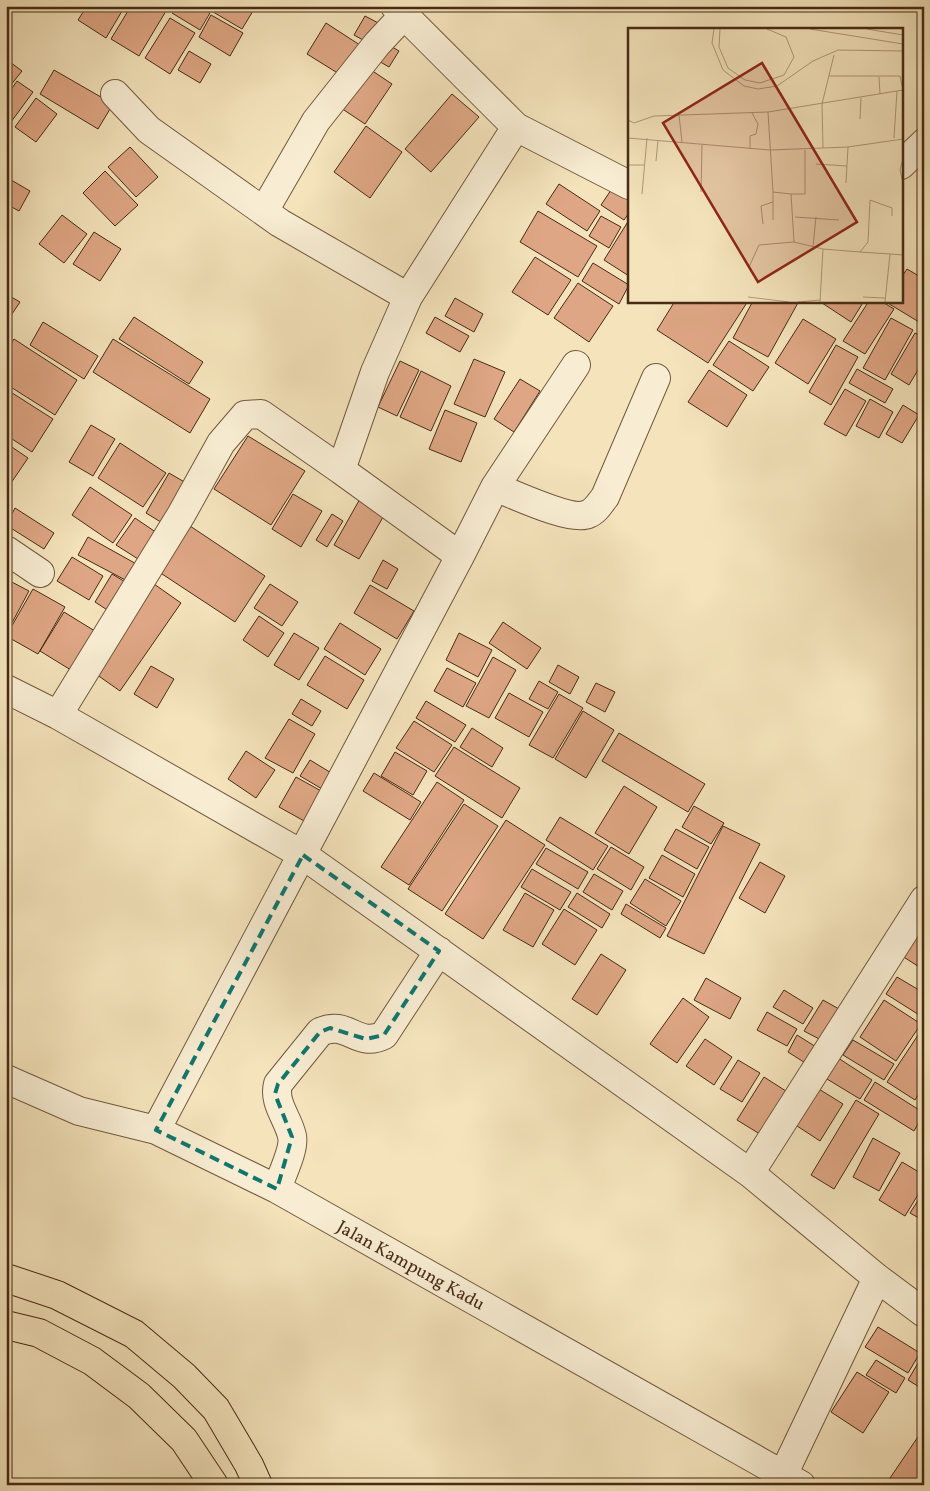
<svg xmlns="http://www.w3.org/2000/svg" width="930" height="1491" font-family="Vollkorn,serif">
<rect width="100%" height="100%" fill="#f4e3bb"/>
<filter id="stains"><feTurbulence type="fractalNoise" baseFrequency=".004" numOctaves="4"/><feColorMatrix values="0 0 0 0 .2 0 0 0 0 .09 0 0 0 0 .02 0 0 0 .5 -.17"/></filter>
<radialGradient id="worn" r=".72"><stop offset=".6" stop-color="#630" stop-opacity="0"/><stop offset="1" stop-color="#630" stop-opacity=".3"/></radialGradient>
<path fill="#dea684" stroke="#472b15" d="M87,6H125L106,38L78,20Z
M131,6H169L139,56L111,39Z
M176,6H199L210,13L200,30L172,13Z
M203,6H256L242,29Z
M211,15L243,33L230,56L199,37Z
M365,16L384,26L372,45L354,35Z
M170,18L195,33L170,74L145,58Z
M326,23L363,47L344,77L307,54Z
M387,44L399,51L389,67L377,60Z
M189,51L211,64L200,83L178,70Z
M6,59L22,71L6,91Z
M365,66L392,84L365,124L338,106Z
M54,70L113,104L98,129L40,94Z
M17,81L33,92L11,122L6,118V97Z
M452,94L479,117L431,172L405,149Z
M36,98L57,114L36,142L15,127Z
M366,126L402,152L370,198L334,172Z
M130,147L158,177L136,197L108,167Z
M105,171L138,205L115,226L83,193Z
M6,177L30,191L19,211L6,204Z
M559,184L600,211L587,231L546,204Z
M613,187L629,197V213L624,220L601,205Z
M538,211L597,246L578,277L520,242Z
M62,215L87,234L64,263L39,244Z
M601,216L621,227L609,248L589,236Z
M629,220V276L604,260Z
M94,232L121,249L100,281L73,264Z
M535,257L571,280L548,315L512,292Z
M593,263L629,285L619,304L582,281Z
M907,269L924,279V325L886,302L901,301V278Z
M578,283L613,306L589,342L554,318Z
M6,294L20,302L6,323Z
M455,298L483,314L474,332L445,316Z
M675,301H748L708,363L657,330Z
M753,301H799L768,357L733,338Z
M819,301H864L851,322Z
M869,301H881L894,309L865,354L843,341Z
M134,317L203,362L189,384L119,339Z
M435,317L469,336L460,352L426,333Z
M891,318L913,330L885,380L863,368Z
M803,319L836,339L808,384L775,363Z
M43,322L98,356L84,379L30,345Z
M915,333L924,338V360L909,385L891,374Z
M14,339L77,380L55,415L6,384V351Z
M113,339L210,399L190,433L93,372Z
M729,341L769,367L753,391L713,365Z
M836,345L858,357L831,405L809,392Z
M474,359L505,372L485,417L454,404Z
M400,361L419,370L397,416L378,407Z
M857,369L893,389L885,403L849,383Z
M709,370L747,395L727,427L688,402Z
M421,371L451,386L431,431L400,417Z
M520,379L540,391L514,432L494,419Z
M6,389L53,419L32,452L6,435Z
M845,389L866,401L846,436L824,424Z
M870,399L893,412L879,438L856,426Z
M903,405L919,415L902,443L886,434Z
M445,410L477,423L461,462L429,449Z
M91,425L115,439L93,476L69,462Z
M248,436L305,471L271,525L214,489Z
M6,443L28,458L9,486L6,484Z
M120,443L166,473L143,507L98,478Z
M169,473L193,487L169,527L146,513Z
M90,487L132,515L113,543L72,515Z
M293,494L322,511L301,547L272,529Z
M361,497L386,512L359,559L334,545Z
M15,508L54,533L44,549L6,525Z
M332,514L343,521L327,547L316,540Z
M135,518L163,537L146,564L116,545Z
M184,522L265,576L235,622L153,568Z
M88,537L140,566L131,583L78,555Z
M72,557L103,576L89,600L57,581Z
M383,560L398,569L387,589L372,581Z
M112,574L132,586L115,615L95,602Z
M6,579L29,591L6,634Z
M154,584L181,603L120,691L93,672Z
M270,584L298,602L282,626L254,608Z
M370,585L414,611L397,639L354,613Z
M33,589L65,607L38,654L6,636Z
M64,612L103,636L79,675L40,651Z
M259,616L284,633L268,657L243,640Z
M503,622L541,648L527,669L489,643Z
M340,623L381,649L365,675L324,649Z
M294,633L319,648L299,680L274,665Z
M459,633L492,650L478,677L446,660Z
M325,656L364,680L347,709L307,685Z
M493,657L516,670L489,718L466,706Z
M558,665L579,677L570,694L549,682Z
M151,666L174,679L157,708L134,694Z
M447,668L476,683L463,707L434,691Z
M539,681L558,692L548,709L529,699Z
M596,683L615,692L605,712L586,702Z
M509,693L543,712L529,737L495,718Z
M559,694L583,708L553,758L529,745Z
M301,699L321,711L312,726L292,714Z
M426,701L466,725L455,742L416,718Z
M583,711L614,730L586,778L555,759Z
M289,719L315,734L293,773L265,758Z
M414,721L452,745L434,772L396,748Z
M472,728L503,748L492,767L460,747Z
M619,733L705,784L688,812L602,761Z
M454,747L520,788L502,818L435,776Z
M246,751L275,770L256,798L228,779Z
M395,752L427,771L413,795L381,776Z
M310,760L338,777L329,793L300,776Z
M374,773L421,802L410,820L363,791Z
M296,777L323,792L306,822L279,807Z
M437,782L464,800L409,885L381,867Z
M624,786L657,807L629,854L595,833Z
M464,804L498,826L442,911L408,889Z
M694,806L724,823L711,844L682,827Z
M560,817L608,846L593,870L546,840Z
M506,820L545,845L483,939L445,914Z
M723,826L760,844L704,954L667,936Z
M676,829L709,847L697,869L664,850Z
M611,847L644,867L631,890L597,869Z
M546,848L588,872L578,889L536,864Z
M662,855L695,874L683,897L649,878Z
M760,862L785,876L765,913L739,898Z
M532,869L571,892L560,910L521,887Z
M594,874L623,891L612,910L583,892Z
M645,879L681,901L666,926L630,903Z
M525,893L554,910L533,947L503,930Z
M577,893L610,914L602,928L568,907Z
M626,904L666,928L660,938L621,914Z
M564,909L597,930L575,965L542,944Z
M916,927L924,932V970L899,954Z
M601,954L626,970L597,1015L572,999Z
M897,977L924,993V1018L886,994Z
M706,978L741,998L730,1019L694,1000Z
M784,990L813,1008L803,1024L773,1007Z
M683,998L709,1017L677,1063L650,1044Z
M823,1000L839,1009L821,1040L804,1031Z
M884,1000L921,1024L896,1061L860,1037Z
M767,1012L797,1029L787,1046L757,1030Z
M924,1026V1086L915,1100L887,1082Z
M797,1035L821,1050L810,1066L788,1052Z
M705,1039L732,1057L714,1085L686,1066Z
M853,1040L894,1064L884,1080L843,1055Z
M835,1056L872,1080L860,1099L822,1076Z
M738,1060L760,1073L742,1102L720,1089Z
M764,1077L789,1093L763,1136L737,1120Z
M875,1082L924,1113L914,1131L864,1100Z
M814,1086L843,1104L820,1141L791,1122Z
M856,1100L879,1114L834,1189L811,1175Z
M873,1138L900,1153L879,1191L853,1177Z
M902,1162L924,1175V1185L905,1216L879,1200Z
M924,1191V1221L910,1213Z
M878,1327L920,1353L908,1373L865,1347Z
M921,1358L924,1360V1390L908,1380Z
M876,1360L905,1378L896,1393L866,1375Z
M857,1372L889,1392L863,1433L831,1412Z
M924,1428V1485H893L888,1481Z"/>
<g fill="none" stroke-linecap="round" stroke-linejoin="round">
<defs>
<path id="minor" d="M115,94L149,130L280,223L408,297
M516,127L629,185
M901,165L924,143
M264,211L316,121L377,44L404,15
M495,487L576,365
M6,550L40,573
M460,556L495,487C513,494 572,522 588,514C596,511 600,503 605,497L656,378
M6,689L58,715L303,855L750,1173L877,1278L924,1313
M58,715L181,515L221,443L245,415L261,414L341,470
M6,1079L79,1111L156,1130L277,1189L801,1485
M156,1130L460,556L341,470L375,372L408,297L516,127L395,6
M750,1173L924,900
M277,1189C281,1176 295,1149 292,1136C288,1118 273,1103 278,1084L320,1032C348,1019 357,1049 384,1035L439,951
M783,1475L877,1278"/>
<path id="highway" d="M6,1278L57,1295L134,1334L184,1376L216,1409L249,1465L258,1485
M6,1325L39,1333L92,1361L139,1396L184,1440L214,1485"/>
</defs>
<use href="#minor" stroke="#72593e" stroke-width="30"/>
<use href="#highway" stroke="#472b15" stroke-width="30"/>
<use href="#minor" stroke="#f8edd3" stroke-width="28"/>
<use href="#highway" stroke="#f4e3bb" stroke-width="28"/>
</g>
<path fill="none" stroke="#0f766e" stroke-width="4" stroke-dasharray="10 6" stroke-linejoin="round" d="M303,855L439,951L384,1035L366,1039L330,1028L320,1032L278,1084L275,1094L292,1137L277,1189L156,1130Z"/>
<g text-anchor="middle" stroke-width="4" stroke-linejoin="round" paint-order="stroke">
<g font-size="18" fill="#472b15" stroke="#f8edd3">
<text transform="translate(411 1265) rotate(29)" y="6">Jalan Kampung Kadu</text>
</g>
</g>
<g transform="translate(628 28)">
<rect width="275" height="275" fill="#f4e3bb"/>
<path fill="none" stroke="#af9979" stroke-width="1" d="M86,1L84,15L95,42L116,58L130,61L149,58L185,33L210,22L275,23M92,1L91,19L100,40L117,52L132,55L156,47L166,29L158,9L139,1M182,1L275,16M239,1L275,7M201,48H272L275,62M251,49L252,66M140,84L145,164L163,166L166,214L195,221L232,224L240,214L242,172L264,180V188M51,87L54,114M232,91L233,70M0,92L6,95L26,88L140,84L275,62M0,110L142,122L220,119L275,111M266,110L269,63M195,120L194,76L206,27M122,121V108L128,106L130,96L124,85M275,131L272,142L275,155M28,133L30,112M188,136L219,138M0,137H16M218,155L220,119M73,164L74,117M14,166L19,110M163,166H177V122M167,189L211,192M145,192V174M135,196L133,178L145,174V164M185,219L188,189M232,224L262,226M121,239L131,217L166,214M120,269L161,274M235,269L257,270M170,274L192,272M192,274L195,221M257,274L262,226L275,227"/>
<path fill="#8f2418" fill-opacity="0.15" stroke="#8f2418" stroke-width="2.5" d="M134,35L229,194L130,254L35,95Z"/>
<rect width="275" height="275" fill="none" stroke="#472b15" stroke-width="2.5"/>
</g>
<rect width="930" height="1491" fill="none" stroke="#f4e3bb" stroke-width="25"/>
<rect x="8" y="8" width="915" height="1476" fill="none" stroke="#472b15" stroke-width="2.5"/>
<rect x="12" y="12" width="905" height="1466" fill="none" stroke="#472b15"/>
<rect width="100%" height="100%" filter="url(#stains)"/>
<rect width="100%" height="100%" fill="url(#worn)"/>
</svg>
